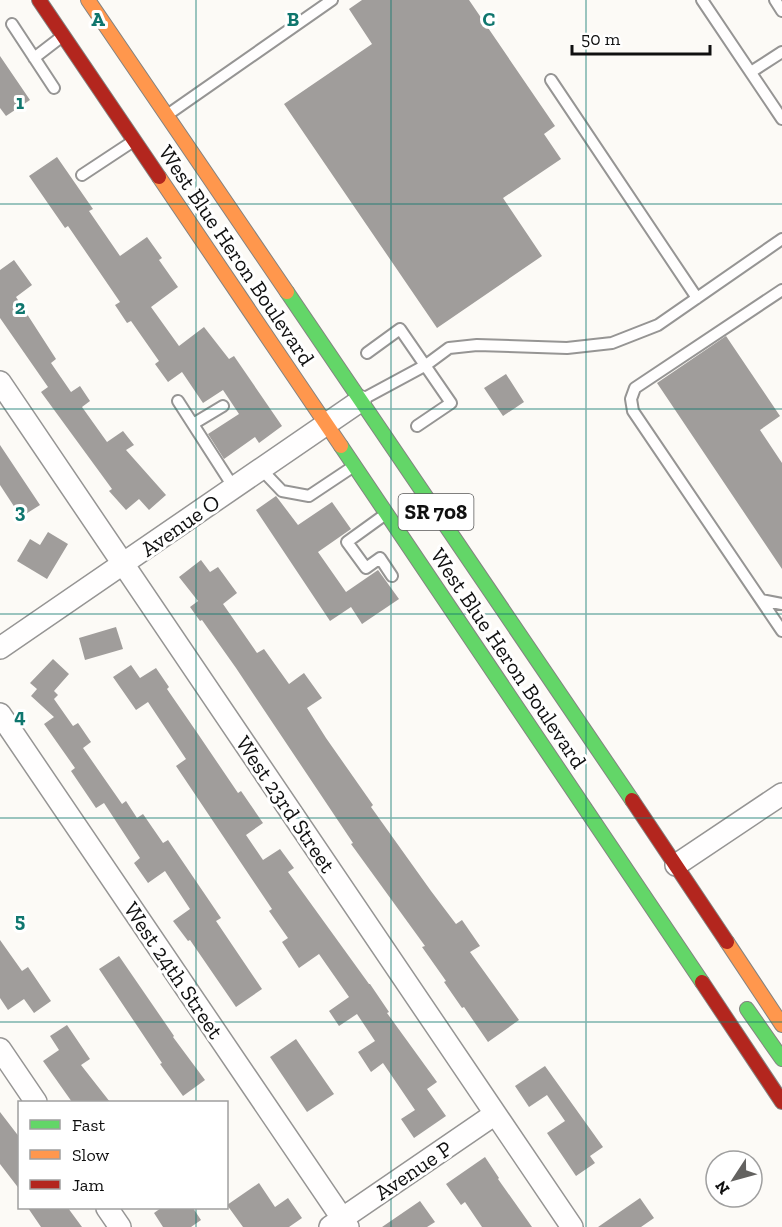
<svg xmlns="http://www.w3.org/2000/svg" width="782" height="1227" font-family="'Zilla Slab',serif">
<rect width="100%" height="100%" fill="#fcfaf6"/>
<path fill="#a09d9b" d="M362,0H469L555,126L544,134L561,159L503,198L542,256L437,328L284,104L372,44L349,9Z
M0,56L30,100L6,116L0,108Z
M57,157L93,209L89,211L120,256L147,237L162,258L159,260L178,287L151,307L179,346L204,327L229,359L234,356L282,426L259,443L255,437L224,459L208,434L239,414L223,390L203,403L182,372L168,382L155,364L159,361L131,321L127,323L115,305L120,302L68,226L65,228L29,176Z
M14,260L32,285L16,297L56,359L51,363L71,392L80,386L90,401L82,407L107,442L123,431L134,445L126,450L166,495L149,510L139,499L126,510L109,491L112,489L41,392L48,387L0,318V270Z
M726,336L780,416L760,430L782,463V569L657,383Z
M506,374L524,402L503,416L484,388Z
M0,445L40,505L21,517L0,485Z
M276,496L298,525L332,502L351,529L318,552L346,592L378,570L399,599L362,624L351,607L330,621L256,510Z
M48,532L68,544L47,579L17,561L30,539L40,545Z
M201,560L210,572L218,567L237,593L223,604L257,653L264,649L289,684L304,673L322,698L307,708L326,738L373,805L371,807L431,891L456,924L462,920L480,946L470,952L519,1020L488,1042L464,1007L462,1008L444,982L446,981L422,947L425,946L351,844L353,843L236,668L202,620L200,621L190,607L198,601L179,577Z
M116,627L123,649L85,660L79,638Z
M53,659L69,674L54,691L58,695L54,699L73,726L78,723L91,742L83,748L122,804L126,801L137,818L143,814L163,843L168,840L221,918L216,921L262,989L236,1007L190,940L188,941L173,921L190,909L165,871L148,883L134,863L140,858L104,803L96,808L71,771L75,768L44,724L54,717L31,696L37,689L30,683Z
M131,665L140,678L156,668L169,687L167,689L198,734L238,793L241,791L263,823L246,835L263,860L280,849L294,868L288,872L369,984H370L389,1012L387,1013L437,1082L427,1089L446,1116L414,1138L401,1119L415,1110L383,1063L371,1072L358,1052L375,1041L357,1014L339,1026L329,1011L349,997L319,954L299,968L282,942L288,938L269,911L272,909L176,766L186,759L148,702L136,710L113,677Z
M0,940L22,971L28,967L51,1001L34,1013L24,999L8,1010L0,998Z
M119,956L174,1036L173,1037L205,1080L183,1096L160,1064L162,1063L99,969Z
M67,1025L90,1059L81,1065L110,1102H72L43,1061L59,1050L50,1036Z
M296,1039L334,1094L307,1112L270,1057Z
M545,1066L603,1147L590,1156L595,1163L576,1176L547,1133L565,1121L547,1095L529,1107L515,1086Z
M0,1112L20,1138V1190L0,1164Z
M485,1157L499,1178L498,1179L532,1227H482L465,1202L461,1205L446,1184Z
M259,1183L275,1207L288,1198L302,1218L289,1227H243L227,1205Z
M640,1198L654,1218L641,1227H598Z
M420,1201L435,1222L427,1227H382Z
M28,1208H68L82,1227H41Z
M161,1208H193L201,1220L191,1227H163L154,1213Z"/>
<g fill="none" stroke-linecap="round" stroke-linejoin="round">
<defs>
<path id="lane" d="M702,0L782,119
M775,0L782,11
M12,24L54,88
M34,58L60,38
M751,72L782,52
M551,80L697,298
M170,113L332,0
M82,175L132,142
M782,290L635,388L631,399L633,411L782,631
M367,353L400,329L451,403L417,426
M363,399L426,365L449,348L477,345L567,348L612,343L658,325L782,239
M178,401L234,488
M193,424L223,406
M261,469L282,491L309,496L351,468
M383,516L347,542L366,568L380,558L392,576
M761,600L782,604"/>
<path id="street" d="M0,382L572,1227
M0,648L360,401
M0,714L348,1227
M676,865L782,794
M0,1049L36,1102
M107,1208L120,1227
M330,1227L495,1114"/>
<path id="fast" d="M287,292L632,800
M341,446L702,982
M747,1009L782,1059"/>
<path id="slow" d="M88,0L287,292
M159,177L341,446
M727,942L782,1025"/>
<path id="jam" d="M39,0L159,177
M632,800L727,942
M702,982L782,1102"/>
</defs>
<use href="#lane" stroke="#969594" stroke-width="14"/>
<use href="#street" stroke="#969594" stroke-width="24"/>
<use href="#fast" stroke="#848381" stroke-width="16"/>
<use href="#slow" stroke="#848381" stroke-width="16"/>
<use href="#jam" stroke="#848381" stroke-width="16"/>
<use href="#lane" stroke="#fffefe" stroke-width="10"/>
<use href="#street" stroke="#fffefe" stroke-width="21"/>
<use href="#fast" stroke="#63d668" stroke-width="14"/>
<use href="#slow" stroke="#ff974d" stroke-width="14"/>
<use href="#jam" stroke="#b3261e" stroke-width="14"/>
</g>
<path fill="none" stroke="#0f766e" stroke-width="1.5" stroke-opacity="0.55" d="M196,0V1102M391,0V1227M586,0V1227M0,204H782M0,409H782M0,614H782M0,818H782M0,1022H782M196,1208V1227"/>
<g text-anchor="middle" stroke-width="6" stroke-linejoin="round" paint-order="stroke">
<rect fill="#fff" stroke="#585858" stroke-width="1.5" x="398.5" y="494" width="75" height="36" rx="4.5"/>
<g font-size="21" font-weight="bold" fill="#101010">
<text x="436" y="519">SR 708</text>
</g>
<g font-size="22" fill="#101010" stroke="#fff">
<text transform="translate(237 255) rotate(56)" y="8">West Blue Heron Boulevard</text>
<text transform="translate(180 525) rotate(-35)" y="8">Avenue O</text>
<text transform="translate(509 658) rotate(56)" y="8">West Blue Heron Boulevard</text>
<text transform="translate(286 804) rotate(56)" y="8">West 23rd Street</text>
<text transform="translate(174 970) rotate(56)" y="8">West 24th Street</text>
<text transform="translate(413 1170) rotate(-34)" y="8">Avenue P</text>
</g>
</g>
<g font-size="20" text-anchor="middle" font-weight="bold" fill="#0f766e" stroke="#fff" stroke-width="6" stroke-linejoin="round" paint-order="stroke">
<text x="98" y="26">A</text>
<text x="293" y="26">B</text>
<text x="489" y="26">C</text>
<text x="20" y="109">1</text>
<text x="20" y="314">2</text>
<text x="20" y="518">3</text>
<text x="20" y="723">4</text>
<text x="20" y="927">5</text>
</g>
<rect x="18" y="1101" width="210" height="108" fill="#ffffff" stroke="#9f9f9f" stroke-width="1.5"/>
<rect x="30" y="1120" width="30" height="9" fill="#63d668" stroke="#9f9f9f" stroke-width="1.5"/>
<text x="72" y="1131" font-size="18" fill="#101010">Fast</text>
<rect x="30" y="1150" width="30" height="9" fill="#ff974d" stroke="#9f9f9f" stroke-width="1.5"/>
<text x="72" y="1161" font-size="18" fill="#101010">Slow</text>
<rect x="30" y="1180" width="30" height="9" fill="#b3261e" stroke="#9f9f9f" stroke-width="1.5"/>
<text x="72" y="1191" font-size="18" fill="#101010">Jam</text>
<g transform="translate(734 1179) rotate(234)"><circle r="28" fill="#ffffff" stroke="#9f9f9f" stroke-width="1.5"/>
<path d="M0-4.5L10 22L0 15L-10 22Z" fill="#636260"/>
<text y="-9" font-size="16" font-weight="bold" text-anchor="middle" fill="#101010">N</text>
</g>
<path d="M572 45v9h138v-9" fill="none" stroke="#101010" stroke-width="3"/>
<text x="581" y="45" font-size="18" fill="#101010" stroke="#ffffff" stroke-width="4.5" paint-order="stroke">50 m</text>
</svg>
